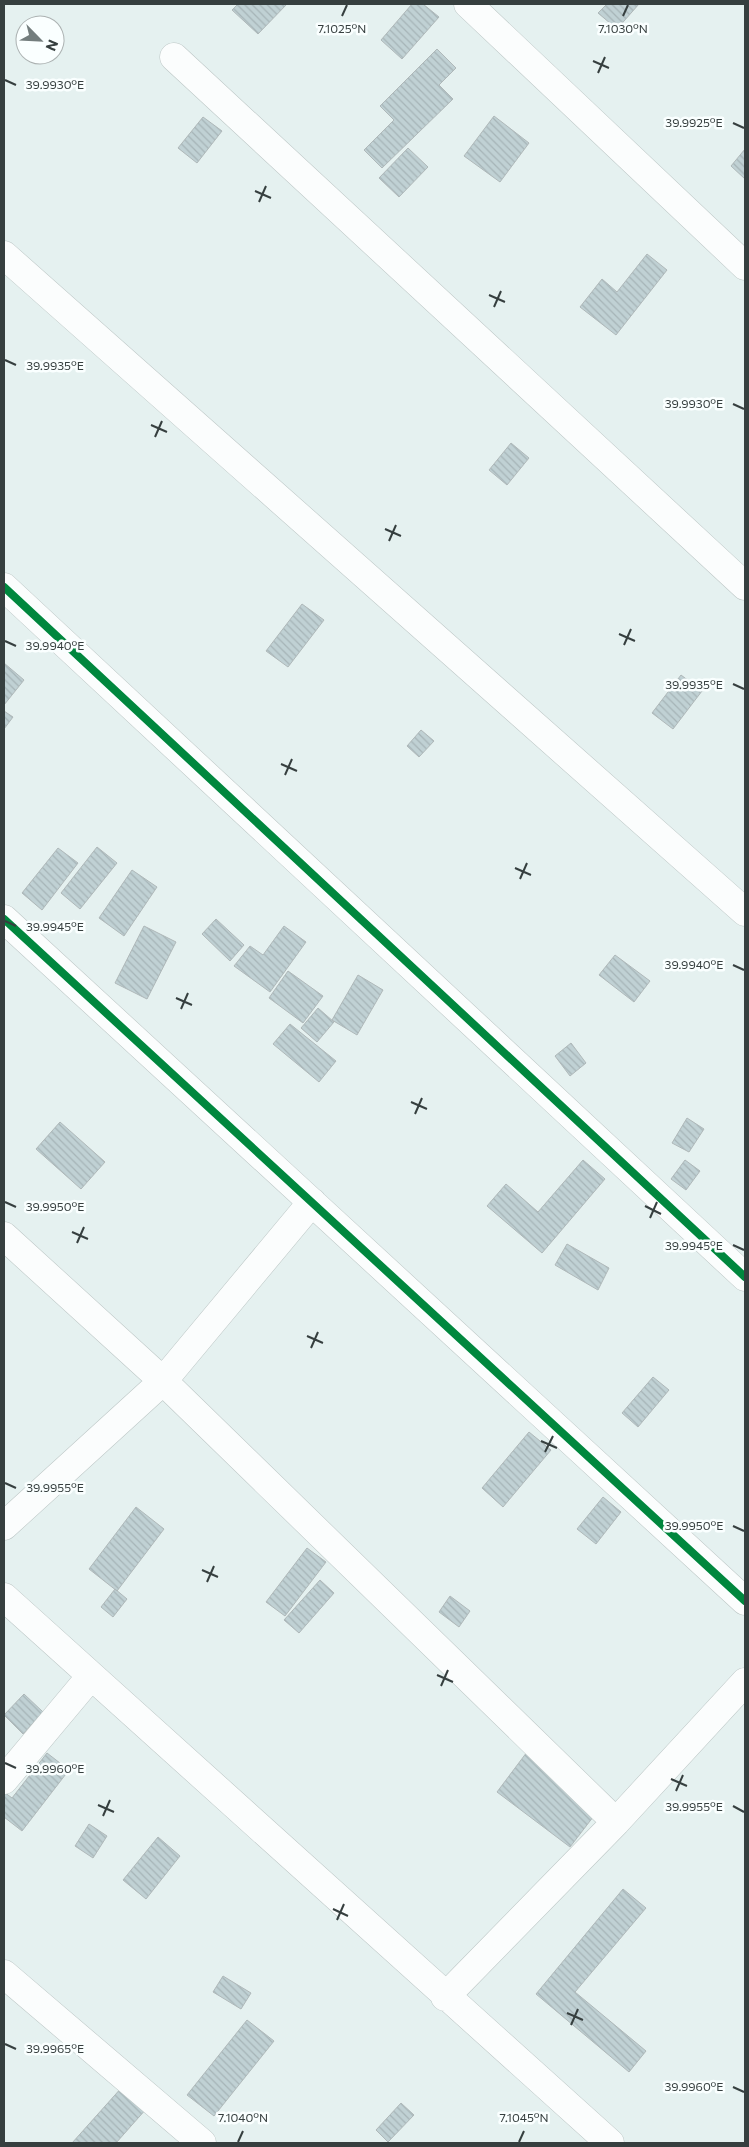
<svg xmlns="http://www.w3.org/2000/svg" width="749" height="2147" font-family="Commissioner,sans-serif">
<defs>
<pattern id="building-back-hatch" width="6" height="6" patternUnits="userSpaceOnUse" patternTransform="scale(1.25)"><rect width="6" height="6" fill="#c0d1d4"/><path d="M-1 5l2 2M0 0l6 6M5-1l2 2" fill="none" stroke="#a6b4b7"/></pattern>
</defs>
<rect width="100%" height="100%" fill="#e5f1f0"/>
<path fill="url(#building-back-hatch)" stroke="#afb8b9" d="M238,4H287L258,34L232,10Z
M412,4H423L439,17L402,59L381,40Z
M607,4H639L617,29L598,13Z
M437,49L456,68L439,85L453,99L382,168L364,150L394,120L380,106Z
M494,116L529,143L500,182L464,156Z
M203,117L222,131L197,163L178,148Z
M408,148L428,167L399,197L379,178Z
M745,149V179L731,166Z
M647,254L667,270L616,335L580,307L602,279L617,292Z
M511,443L529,458L507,485L489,470Z
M302,604L324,620L288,667L266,651Z
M4,663L24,680L4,705Z
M681,675L702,691L673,729L652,713Z
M4,711L13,717L4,729Z
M421,730L434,741L419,757L407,746Z
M97,847L117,863L80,909L61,893Z
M58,848L78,863L42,910L22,893Z
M132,870L157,887L124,936L99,918Z
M216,919L244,945L230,961L202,934Z
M144,926L176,942L147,999L115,983Z
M284,926L306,942L270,992L234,966L250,946L263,955Z
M615,955L650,981L634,1002L599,975Z
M288,971L323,996L303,1023L269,998Z
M358,975L383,990L357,1035L332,1020Z
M318,1008L334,1022L317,1042L301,1028Z
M290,1024L336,1061L319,1082L273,1044Z
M571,1043L586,1063L570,1076L555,1056Z
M687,1118L704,1129L689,1152L672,1143Z
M60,1122L105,1162L81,1189L36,1149Z
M583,1160L605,1179L542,1253L487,1206L506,1184L538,1212Z
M685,1160L700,1171L686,1190L671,1179Z
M567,1244L609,1268L598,1290L555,1265Z
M653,1377L669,1390L638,1427L622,1413Z
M529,1432L551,1450L503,1507L482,1488Z
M603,1497L621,1512L596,1544L577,1529Z
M136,1507L164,1529L117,1591L89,1569Z
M307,1548L326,1562L285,1616L266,1602Z
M320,1580L334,1593L299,1633L284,1620Z
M115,1589L127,1599L113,1617L101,1607Z
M450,1596L470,1611L459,1627L439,1612Z
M24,1694L43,1712L23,1734L4,1715Z
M527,1752L600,1808L570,1847L497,1792Z
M47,1753L69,1770L22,1831L4,1817V1792L12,1798Z
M89,1824L107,1836L93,1858L75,1846Z
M158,1837L180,1856L146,1899L123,1880Z
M623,1889L646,1908L575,1992L646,2051L629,2072L536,1994Z
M223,1976L251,1993L241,2009L213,1992Z
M247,2020L274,2041L214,2116L187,2095Z
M123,2086L147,2108L116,2143H72Z
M401,2103L414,2115L388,2142L376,2130Z"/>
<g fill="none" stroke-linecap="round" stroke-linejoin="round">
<defs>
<path id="minor" d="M468,4L745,266
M174,57L745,586
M4,255L745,912
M4,587L745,1277
M4,919L745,1601
M4,1236L163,1381L616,1822
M4,1526L163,1381L312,1202
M4,1597L610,2143
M4,1780L91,1676
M4,1974L202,2143
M445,1997L616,1822L745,1682"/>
</defs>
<use href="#minor" stroke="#bcc6c5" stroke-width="29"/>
<use href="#minor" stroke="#fbfdfd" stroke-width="28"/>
<defs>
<path id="cycleway" d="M4,587L745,1277
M4,919L745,1601"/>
</defs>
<use href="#cycleway" stroke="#faffff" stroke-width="11"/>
<use href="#cycleway" stroke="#00873e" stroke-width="8"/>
</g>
<path fill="none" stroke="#363f3f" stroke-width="2" d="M342,16L347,5M623,16L628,5M593,61L609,68M598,73L605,57M5,80L16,85M733,123L744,128M255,191L271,198M259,202L266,186M489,295L505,302M494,307L501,291M5,360L16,365M733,404L744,409M151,425L167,432M155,437L162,421M385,529L401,536M389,541L396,525M619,634L635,641M5,641L16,646M624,645L631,629M733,684L744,689M281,764L297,771M285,775L292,759M515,868L531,875M520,879L527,863M5,921L16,926M733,965L744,970M176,998L192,1005M181,1009L188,993M411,1102L427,1109M415,1114L422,1098M5,1202L16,1207M645,1206L661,1214M650,1218L657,1202M72,1232L88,1239M77,1243L84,1227M733,1245L744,1250M307,1336L323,1343M311,1348L318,1332M541,1441L557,1448M545,1452L553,1436M5,1483L16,1488M733,1526L744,1531M202,1570L218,1577M207,1582L214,1566M437,1675L453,1682M441,1686L448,1670M5,1763L16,1768M671,1779L687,1786M676,1791L683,1775M98,1805L114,1812M733,1806L744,1812M103,1816L110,1800M333,1909L348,1916M337,1920L344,1904M567,2013L583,2020M571,2025L578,2009M5,2044L16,2049M733,2087L744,2092M238,2142L243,2131M519,2142L524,2131"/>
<g font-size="12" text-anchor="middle" fill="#363f3f" stroke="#faffff" stroke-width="5" stroke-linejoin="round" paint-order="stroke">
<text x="342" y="33">7.1025°N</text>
<text x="623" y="33">7.1030°N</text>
<text x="55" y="89">39.9930°E</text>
<text x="694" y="127">39.9925°E</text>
<text x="55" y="370">39.9935°E</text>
<text x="694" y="408">39.9930°E</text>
<text x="55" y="650">39.9940°E</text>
<text x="694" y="689">39.9935°E</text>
<text x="55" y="931">39.9945°E</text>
<text x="694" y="969">39.9940°E</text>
<text x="55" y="1211">39.9950°E</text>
<text x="694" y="1250">39.9945°E</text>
<text x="55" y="1492">39.9955°E</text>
<text x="694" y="1530">39.9950°E</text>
<text x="55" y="1773">39.9960°E</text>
<text x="694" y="1811">39.9955°E</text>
<text x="55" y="2053">39.9965°E</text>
<text x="694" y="2091">39.9960°E</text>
<text x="243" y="2122">7.1040°N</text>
<text x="524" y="2122">7.1045°N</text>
</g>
<rect width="749" height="2147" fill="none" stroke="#363f3f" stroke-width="10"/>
<g transform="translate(40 40) rotate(114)"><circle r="24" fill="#faffff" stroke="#acb2b2"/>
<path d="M0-4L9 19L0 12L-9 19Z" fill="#737d7d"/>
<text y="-8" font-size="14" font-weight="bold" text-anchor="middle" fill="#363f3f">N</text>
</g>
</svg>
